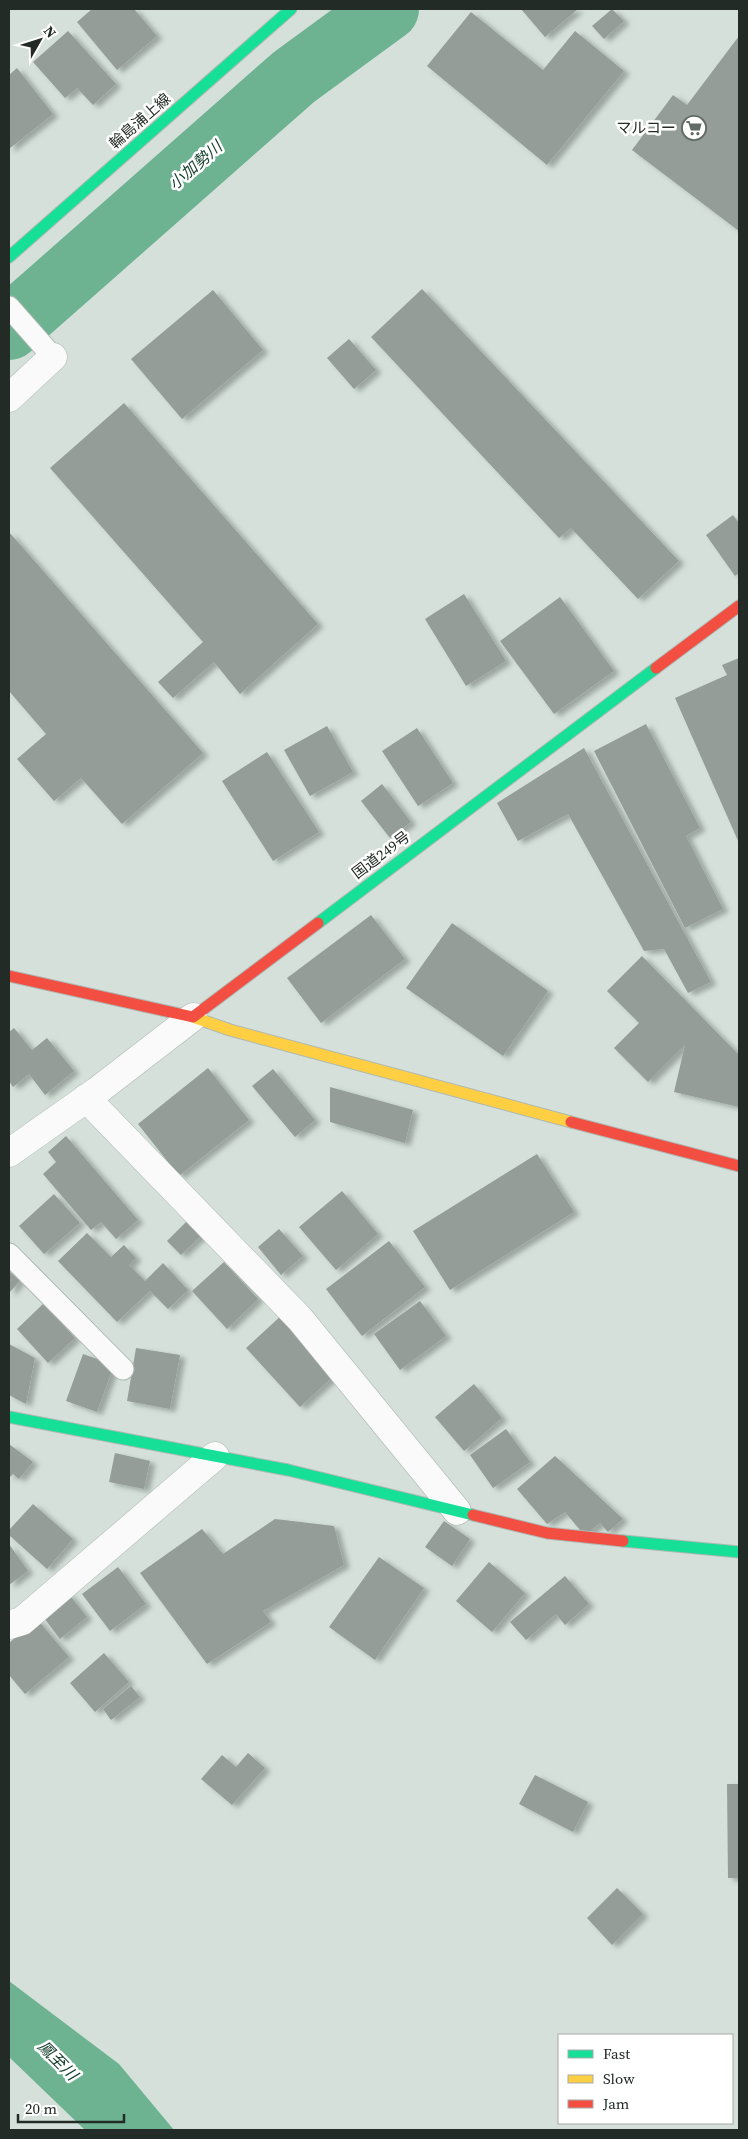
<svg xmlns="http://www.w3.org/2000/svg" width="748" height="2139" font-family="'Source Serif 4','Noto Sans JP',serif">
<defs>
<filter id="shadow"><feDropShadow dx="5.5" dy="3" stdDeviation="2.5" flood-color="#0004"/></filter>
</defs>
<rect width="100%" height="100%" fill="#d4e0d9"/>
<path fill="#6db392" d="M9,1981L119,2064L174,2130H85L9,2057Z"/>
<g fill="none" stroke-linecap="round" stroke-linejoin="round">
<path stroke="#6db392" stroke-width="64" d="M9,328L294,77L387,9"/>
</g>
<path fill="#949d98" filter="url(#shadow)" d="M92,9H134L157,36L117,70L77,22Z
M521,9H578L545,37Z
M612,9L624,21L604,39L592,26Z
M471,12L543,70L575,31L624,71L547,165L427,66Z
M68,31L116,84L93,105L77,88L65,98L33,62Z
M739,36V231L632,150L673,95L687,105Z
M17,68L53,114L9,149V75Z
M422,289L679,561L638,599L571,528L559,538L371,337Z
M213,290L263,350L182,419L131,359Z
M349,339L376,370L354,389L327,358Z
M124,403L318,624L240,694L214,662L173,698L158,682L203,642L50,468Z
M733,515L739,523V573L735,576L706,535Z
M9,532L203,753L122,824L81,778L54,801L17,759L46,734L9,691Z
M464,594L506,661L466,686L425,619Z
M560,597L614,671L554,714L500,641Z
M739,658V843L675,698L727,675L722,665Z
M646,724L700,828L686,836L723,909L685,928L594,751Z
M327,726L353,772L310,796L284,750Z
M417,728L453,783L418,806L382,751Z
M584,748L711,982L688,993L664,949L644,951L568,814L518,841L497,803Z
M267,752L319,832L273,861L222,781Z
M382,784L411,822L390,838L361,801Z
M371,915L405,959L321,1023L287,978Z
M452,923L548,991L503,1056L406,988Z
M642,956L739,1055V1107L674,1092L685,1045L648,1082L614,1048L639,1023L607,991Z
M14,1028L32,1050L47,1038L74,1071L45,1095L29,1074L13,1087L9,1081V1032Z
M208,1068L249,1120L179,1176L138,1124Z
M273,1069L315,1120L295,1137L252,1086Z
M330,1087L413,1110L405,1143L330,1122Z
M66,1136L138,1220L116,1239L101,1222L91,1230L43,1174L56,1162L48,1152Z
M537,1154L574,1212L450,1290L413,1231Z
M342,1191L378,1234L336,1270L299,1227Z
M54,1194L80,1223L44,1254L19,1226Z
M188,1220L202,1235L181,1255L167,1241Z
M279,1229L303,1256L281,1275L258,1247Z
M87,1233L111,1257L124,1245L136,1258L129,1265L145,1281L163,1263L188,1290L168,1309L150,1291L117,1322L58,1261Z
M389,1241L425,1287L362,1336L326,1289Z
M224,1262L258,1299L227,1329L192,1291Z
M9,1271L20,1281L9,1293Z
M420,1301L446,1336L400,1370L374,1334Z
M44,1303L75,1338L48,1363L17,1329Z
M283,1314L337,1373L300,1407L246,1348Z
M9,1344L35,1358L26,1404L9,1395Z
M136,1348L180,1355L170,1409L127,1401Z
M83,1354L114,1365L97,1412L66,1401Z
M474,1384L502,1418L464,1451L435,1417Z
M506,1429L530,1462L493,1488L470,1455Z
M9,1444L33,1462L19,1479L13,1474L9,1478Z
M115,1453L150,1461L144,1489L109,1482Z
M555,1456L623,1519L608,1532L600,1523L585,1536L565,1512L547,1524L517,1489Z
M33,1504L73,1539L47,1569L9,1535V1530Z
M275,1519L334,1526L344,1565L263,1611L271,1622L207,1664L140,1573L202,1529L223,1554Z
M444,1521L470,1539L452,1566L425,1547Z
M9,1544L28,1571L9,1585Z
M379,1557L424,1588L375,1660L329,1627Z
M489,1562L525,1593L492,1632L456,1601Z
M118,1567L146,1604L110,1631L82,1594Z
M565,1576L589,1604L565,1625L556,1614L526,1640L510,1622Z
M68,1593L87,1617L60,1639L41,1614Z
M37,1619L69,1657L25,1694L9,1675V1643Z
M104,1653L129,1682L95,1712L70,1683Z
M131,1686L140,1697L111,1720L103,1709Z
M248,1753L265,1768L232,1805L201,1779L222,1755L236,1767Z
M535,1775L588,1802L573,1832L519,1804Z
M727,1784H739V1878H728Z
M617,1888L643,1914L612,1945L587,1918Z"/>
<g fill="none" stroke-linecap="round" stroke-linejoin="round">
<defs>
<path id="lane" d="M9,307L53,357
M9,1254L123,1369"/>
<path id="street" d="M9,398L53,357
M86,1098L300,1319L457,1511
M9,1153L97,1091L193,1017
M9,1625L22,1621L215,1456"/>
<path id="fast" d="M9,257L291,9
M318,923L656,668
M9,1417L288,1470L473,1515
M623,1541L739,1552"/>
<path id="slow" d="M193,1017L230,1030L571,1122"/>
<path id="jam" d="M656,668L739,606
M9,976L193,1017L318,923
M571,1122L739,1166
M473,1515L547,1533L623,1541"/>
</defs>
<use href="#lane" stroke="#afb8b3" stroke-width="23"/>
<use href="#street" stroke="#afb8b3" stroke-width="29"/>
<use href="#fast" stroke="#afb8b3" stroke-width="13"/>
<use href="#slow" stroke="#afb8b3" stroke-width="13"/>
<use href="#jam" stroke="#afb8b3" stroke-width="13"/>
<use href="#lane" stroke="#f9faf9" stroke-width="21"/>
<use href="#street" stroke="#f9faf9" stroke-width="28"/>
<use href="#fast" stroke="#16e098" stroke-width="11"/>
<use href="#slow" stroke="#ffcf43" stroke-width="11"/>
<use href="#jam" stroke="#f24e42" stroke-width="11"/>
</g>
<defs>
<symbol id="supermarket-ring" viewBox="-11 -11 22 22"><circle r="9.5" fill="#fff" stroke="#616a65" stroke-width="1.5"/><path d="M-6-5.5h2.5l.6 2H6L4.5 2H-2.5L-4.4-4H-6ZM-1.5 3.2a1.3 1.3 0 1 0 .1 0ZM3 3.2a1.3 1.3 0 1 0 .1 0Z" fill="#616a65"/></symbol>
</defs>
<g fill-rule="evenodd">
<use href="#supermarket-ring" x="680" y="114" width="28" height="28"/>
</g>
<g text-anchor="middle" stroke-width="5" stroke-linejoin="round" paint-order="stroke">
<g font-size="15" fill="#232b26" stroke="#fff">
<text transform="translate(140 121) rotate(-41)" y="5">輪島浦上線</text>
<text transform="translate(381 855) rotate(-37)" y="5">国道249号</text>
</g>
<g font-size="15" fill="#232b26" stroke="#fff" text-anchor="end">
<text x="676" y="133">マルコー</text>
</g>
<g font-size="16" font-style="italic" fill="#143d2a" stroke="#fff">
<text transform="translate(195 165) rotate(-41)" y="6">小加勢川</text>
<text transform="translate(58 2060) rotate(45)" y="6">鳳至川</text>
</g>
</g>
<rect width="748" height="2139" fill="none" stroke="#232b26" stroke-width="20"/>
<rect x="558" y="2034" width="175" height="90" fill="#ffffff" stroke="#a7aaa8"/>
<rect x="568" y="2050" width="25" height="8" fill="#16e098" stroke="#a7aaa8"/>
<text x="603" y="2059" font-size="15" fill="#232b26">Fast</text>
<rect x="568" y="2075" width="25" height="8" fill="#ffcf43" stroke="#a7aaa8"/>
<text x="603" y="2084" font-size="15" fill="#232b26">Slow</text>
<rect x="568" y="2100" width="25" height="8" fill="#f24e42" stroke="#a7aaa8"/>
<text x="603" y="2109" font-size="15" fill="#232b26">Jam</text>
<g transform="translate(40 40) rotate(51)" stroke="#ffffff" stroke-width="4" paint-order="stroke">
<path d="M0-4L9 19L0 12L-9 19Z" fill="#232b26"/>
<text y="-8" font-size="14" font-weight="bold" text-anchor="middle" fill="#232b26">N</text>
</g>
<path d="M18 2114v8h106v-8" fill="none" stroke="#232b26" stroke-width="2.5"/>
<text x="25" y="2114" font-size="15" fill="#232b26" stroke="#ffffff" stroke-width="4" paint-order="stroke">20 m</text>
</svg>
